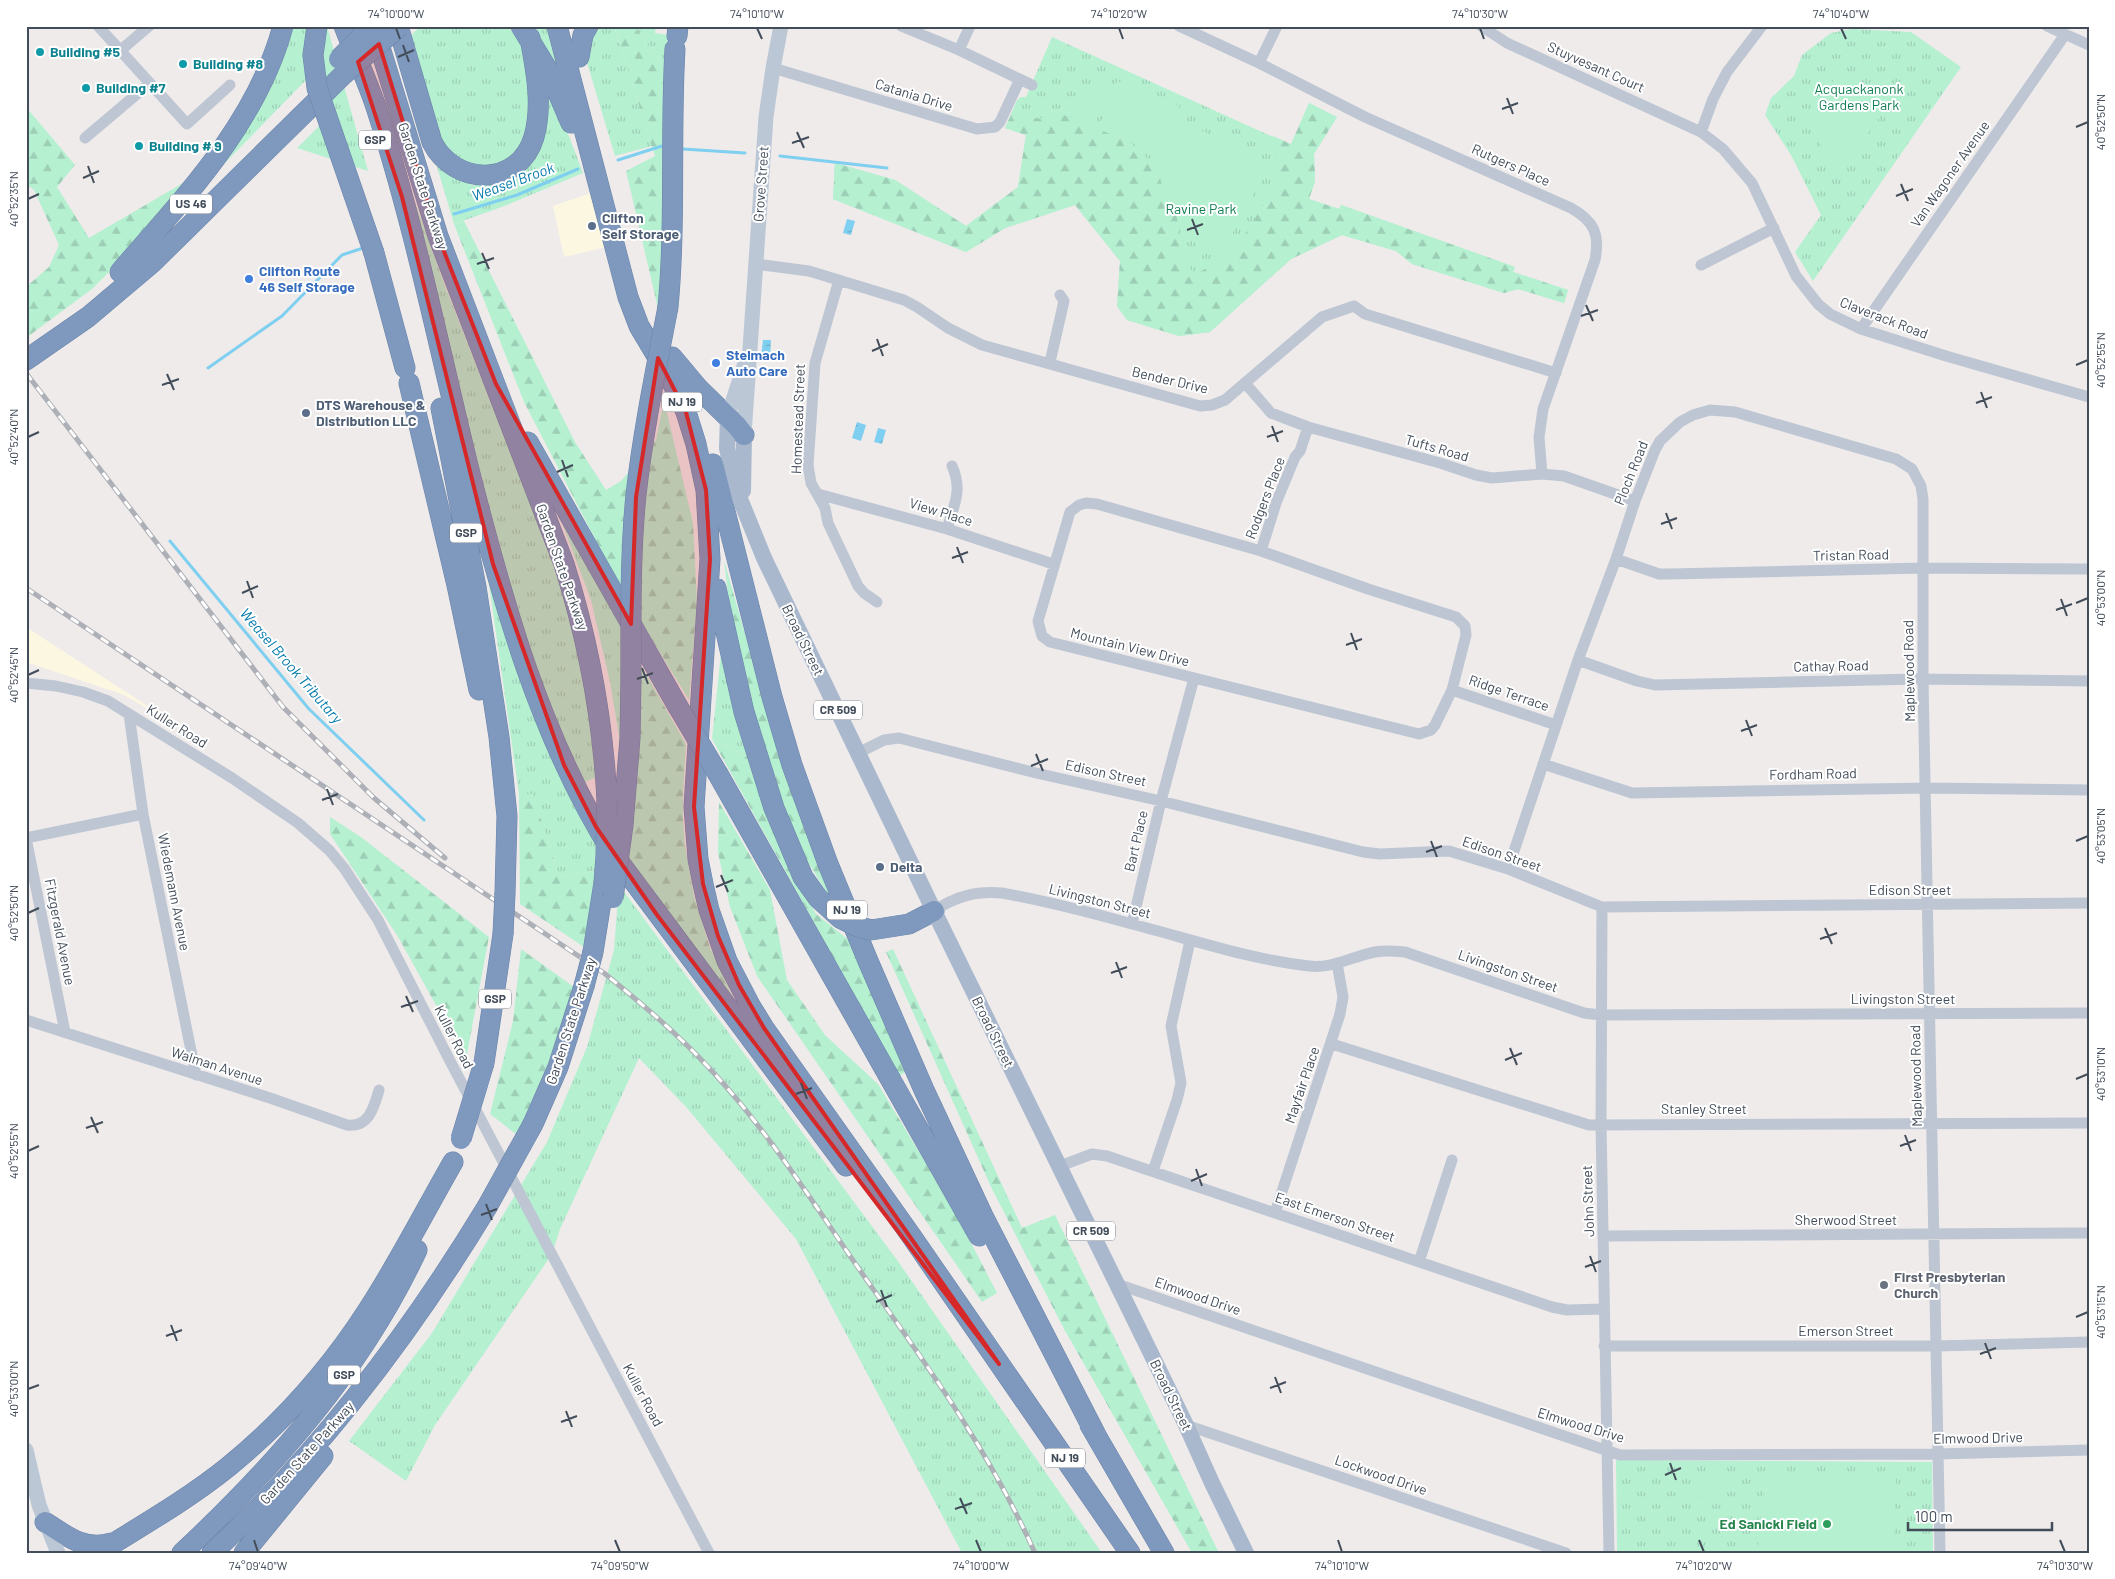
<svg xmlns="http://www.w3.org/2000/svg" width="2115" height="1579" font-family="Barlow,sans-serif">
<defs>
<pattern id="grass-tufts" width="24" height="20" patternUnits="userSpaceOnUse" patternTransform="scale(1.25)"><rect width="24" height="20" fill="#b5f0d1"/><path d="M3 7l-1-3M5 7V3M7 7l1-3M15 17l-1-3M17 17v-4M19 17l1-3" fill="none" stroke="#9dcfb6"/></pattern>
<pattern id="forest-firs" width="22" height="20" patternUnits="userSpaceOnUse" patternTransform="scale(1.25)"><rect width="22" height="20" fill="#b5f0d1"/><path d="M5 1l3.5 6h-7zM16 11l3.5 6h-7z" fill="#9dcfb6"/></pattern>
<pattern id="water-ripples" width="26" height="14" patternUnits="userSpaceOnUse" patternTransform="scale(1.25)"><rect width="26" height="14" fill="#7fcff0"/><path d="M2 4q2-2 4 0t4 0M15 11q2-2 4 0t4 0" fill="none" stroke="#6aaac5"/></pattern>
</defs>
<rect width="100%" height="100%" fill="#efebeb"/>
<path fill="#fcf7e1" d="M591,193L607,247L564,257L553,206Z
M26,627L183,729L124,695L26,662Z"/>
<path fill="url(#grass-tufts)" d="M291,26H327L368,171L297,148L334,111L307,79L223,165L275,74Z
M421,26H506L511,30L527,53L532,127L521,152L499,167L471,171L438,142L411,49L412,34Z
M532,26H552L575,113Z
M593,26H614L652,146L615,156L585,56Z
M635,26H656L655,33L668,35L667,71Z
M1852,29L1911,32L1961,67L1813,281L1795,252L1821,215L1791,155L1765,115L1771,98L1794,76L1802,55L1831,33Z
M1052,37L1291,145L1309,103L1337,117L1314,154L1315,181L1309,199L1339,209L1341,205L1515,267L1513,272L1568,290L1564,303L1518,289L1504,293L1412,264L1396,251L1342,235L1291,259L1210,332L1179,336L1127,320L1117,306L1120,261L1075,205L1005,228L966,252L833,199L835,163L895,180L966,226L1018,187L1026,135L1005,128L1017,100L1021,97H1026Z
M548,81L583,173L507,205L454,224L435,160L472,185L518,177L540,150Z
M415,202L445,286L555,566L576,636L586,683L597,777L580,784L545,695L510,587L409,204Z
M559,515L626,632L621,748L610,682L591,600Z
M488,577L597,842L595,871L559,876L533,795L519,794Z
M722,643L752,759L712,739Z
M619,885L897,1260L1102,1553H962L796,1239L687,1108L639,1058L560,1229L552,1254L435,1425L406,1481L349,1441L432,1333L547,1142L587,1047L614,950Z
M1616,1460L1932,1462L1933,1553H1617Z"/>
<path fill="url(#forest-firs)" d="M614,26H635L667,71L660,317L626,171L655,156Z
M1309,103L1337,117L1314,154L1315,181L1309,199L1339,209L1341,205L1515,267L1513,272L1568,290L1564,303L1518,289L1504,293L1412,264L1396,251L1342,235L1291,259L1210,332L1179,336L1127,320L1117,306L1120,261L1075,205L1005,228L966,252L833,199L835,163L895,180L966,226L1018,187L1026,135L1005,128L1013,111L1039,119L1051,112L1071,117L1129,141L1157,168L1165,194L1177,217L1180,256L1195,274L1211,266L1239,244L1277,182L1273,136L1291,144Z
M26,107L75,165L57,187L89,238L188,180L140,241L92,289L26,338V287L49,267L59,245L34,190L26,184Z
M464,221L575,442L606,490L621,481L656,440L664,400L693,523L697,603L689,700L620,587L524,402L454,224Z
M724,560L757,676L837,909L795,841L758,738L734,647Z
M638,660L686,744L683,795V820L685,846L694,896L709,945L730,991L742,1014L626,863Z
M712,739L752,759L796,879L816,914L850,941L907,1071L899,1076Z
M519,794H533L559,876L595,871L587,949L520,904Z
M719,802L770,890L787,980L825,1035L878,1084L953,1208L997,1293L982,1302L757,976L730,907L718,853Z
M330,817L361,837L489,937L466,1059L397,935L330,834Z
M521,949L574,987L557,1043L517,1135L490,1114L513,1021Z
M893,949L1022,1228L1055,1215L1219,1553H1192L1064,1329L992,1189L886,952Z"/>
<path fill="#b5f0d1" d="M1838,76L1891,101L1845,166L1825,156C1812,122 1809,103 1838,76Z
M1117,81L1180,106L1175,118L1261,159L1266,172L1223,250L1204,243L1177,217L1165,194L1157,168L1160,154L1098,129Z
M1085,84L1106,93L1092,126L1071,117Z
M1694,1472L1721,1473L1720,1497L1693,1496Z
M1769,1478H1896L1893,1553H1759L1758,1547L1762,1501Z"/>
<path fill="url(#water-ripples)" d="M847,219L855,221L851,235L843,233Z
M763,340H771L770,357H761Z
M857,422L866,425L861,441L852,438Z
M878,428L886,430L882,444L874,442Z"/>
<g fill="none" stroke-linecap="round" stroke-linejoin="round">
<path stroke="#7fcff0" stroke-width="3" d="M683,149L745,153
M780,156L887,168
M618,160L662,146
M454,214L517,195L578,169
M208,368L282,316L342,255L366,247
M170,541L309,709L424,820"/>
<defs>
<path id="highway" d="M344,26C354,52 366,78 375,104C414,223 439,348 469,470C503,603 540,738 614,855L846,1166
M398,26L432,142C454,186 519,188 534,137C543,105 536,70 530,38
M521,26L549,72L571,123
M557,26L628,297L639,326L670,378L686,412L696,444L706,490L710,559L694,807L698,859L703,884L709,910L727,961L751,1007L764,1028L912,1237L1130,1553
M374,28L438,236L564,564C589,643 603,718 607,801
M677,36L678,26
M579,57L583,35L588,26
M374,253L405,368
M120,272C184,198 257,123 283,26
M668,307C676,221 670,135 675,49
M672,357L698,388L737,426L744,435
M26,360L88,317L152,263L344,74
M409,383L457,585L479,690
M441,408L476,587L499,737L507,816L505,893
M528,442L677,705
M713,464L772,697L792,765L828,864L868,961L924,1090L983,1216L1096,1435
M716,588L744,712L774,808L803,877L818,898L840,918
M718,774L979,1236
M623,825L630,738L631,675
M871,930L909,924L934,911
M593,952L604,883
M484,1063L503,934
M533,1124L558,1067L584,986
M1090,1425L1164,1553
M45,1522C66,1536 85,1551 111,1543
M98,1553C141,1526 187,1500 228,1467C282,1423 330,1369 368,1310C399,1262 425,1211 453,1162
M182,1553C276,1465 362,1368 417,1250
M212,1553C321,1452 410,1334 487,1207
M244,1553L323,1456"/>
</defs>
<use href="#highway" stroke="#6b84aa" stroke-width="21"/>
<path stroke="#bdc6d2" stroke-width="11" d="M98,26L187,124L230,85
M901,26L959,50L1032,85
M1179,26L1259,63L1365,117L1571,208C1594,221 1600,234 1595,260L1543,409L1539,437L1542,474
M1481,26L1507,43L1701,132L1723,149L1752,183L1796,276L1818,304L1830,314L1861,329L1946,356L2089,397
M2047,26L2089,45
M121,50L149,26
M959,50L970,26
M1259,63L1277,26
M773,68L977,129L995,127L1000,122L1020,79
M1701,132L1713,99L1727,72L1762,26
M85,138L150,83
M755,264L809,271L904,300L917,307L948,328L982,345L1200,406L1212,405L1225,400L1322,317L1354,306L1365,314L1378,318L1556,373
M1701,265L1774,228
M839,280L815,363L808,465L811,483L825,508L828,523L858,586L864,593L877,602
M1861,329L2064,36
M1050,362L1064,301L1060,295
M1245,383L1271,413L1308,427L1440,463L1476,475L1492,478L1542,474L1564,476L1635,501
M818,494L947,529L1053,564
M1086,503L1097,504L1261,551L1368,589L1456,617L1465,626L1466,635L1452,690L1435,725L1431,730L1419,734L1050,642L1042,636L1038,621L1070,512L1079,505Z
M947,529C954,505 963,490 952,466
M1261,551L1276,503L1295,457L1300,451L1308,427
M1616,559L1659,574H1670L1922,568L2089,569
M1578,660L1637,681L1655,685L1916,679L2089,681
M26,683L56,686L83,692L108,701L232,778L298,823L329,850L344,868L378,920L449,1059L709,1553
M1452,690L1556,725
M129,714L143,814L196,1075
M858,753L884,740L899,738L1036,773L1161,801L1363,852L1380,854L1449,851L1508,869L1602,907L2089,903
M1543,764L1632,793L1927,788L2089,790
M26,838L65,1032
M26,838L143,814
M1508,869L1578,660L1616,559L1635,501L1655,450L1660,441L1680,422L1693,415L1710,410L1735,412L1896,459L1912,469L1921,486L1923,499V679L1940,1553
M1602,907L1601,1124L1609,1553
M934,911C956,896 976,891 1002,893C1046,901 1089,912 1132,924C1190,939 1248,959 1309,966C1332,969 1353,956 1375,952C1385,950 1395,951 1405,952L1584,1013L1600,1015L2089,1013
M1132,924L1161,801L1194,678
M26,1020L270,1098L347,1125C369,1128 374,1107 379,1090
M1332,1044L1589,1125L2089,1123
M1060,1166L1092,1154L1107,1156L1552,1307L1567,1310L1603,1309
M1153,1171L1177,1100L1181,1083L1171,1026L1190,941
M1275,1213L1340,1014L1343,997L1337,963
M1604,1236L2089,1233
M1419,1262L1452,1160
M1117,1284L1620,1455L1937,1454L2089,1450
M1604,1346H1937L2089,1342
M1186,1425L1566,1553"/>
<path stroke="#bcc7d6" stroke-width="15" d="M728,416L744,366
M744,435L766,117L773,68L781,26
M26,1450L39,1505L58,1553"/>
<path stroke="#a9b8cd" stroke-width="16" d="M728,416L727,448L734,484L764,558L934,911L1186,1425L1212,1483L1246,1553
M743,491L744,435"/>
<use href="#highway" stroke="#7f99be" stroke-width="20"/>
<defs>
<path id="rail" d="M26,373L283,707L374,798L445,858
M26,588L604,973C642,1004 678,1034 711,1070C770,1133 817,1209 866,1279C929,1368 991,1454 1035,1553"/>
</defs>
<use href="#rail" stroke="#adb0b6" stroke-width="5"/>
<use href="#rail" stroke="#fff" stroke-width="3" stroke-dasharray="9" stroke-linecap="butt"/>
<defs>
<path id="highway-bridge" d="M317,26L313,55L317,88L374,253
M339,59L372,26
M344,74L400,26
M631,675C631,615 630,555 636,495C643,432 656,369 668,307
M677,705L718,774
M604,883L606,856L607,801
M613,898L623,825
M840,918L856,926L871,930
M503,934L505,893
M584,986L593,952
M461,1139L484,1063
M487,1207L533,1124"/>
</defs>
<use href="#highway-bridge" stroke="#6b84aa" stroke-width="21" stroke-linecap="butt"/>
<use href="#highway-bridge" stroke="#7f99be" stroke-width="20"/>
</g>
<path fill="#d62828" fill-opacity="0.2" stroke="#d62828" stroke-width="4" stroke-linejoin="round" d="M379,44L438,236L496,384L631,624L636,497L658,358L686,412L706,490L710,559L694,807L703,884L718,936L739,985L764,1028L999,1364L657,915L596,827L564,765L493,564L402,197L358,62Z"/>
<path fill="none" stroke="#434d5a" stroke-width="2" d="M396,28L400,39M757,28L762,39M1119,28L1123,39M1480,28L1484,39M1841,28L1846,39M403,45L409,62M398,57L414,50M1507,98L1513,114M1502,109L1518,103M2076,127L2088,122M797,132L804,148M792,143L809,137M88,166L94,183M83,178L99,171M1901,184L1908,201M1896,196L1913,189M28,199L39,194M1192,219L1198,235M1187,230L1203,224M482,253L489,269M477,264L494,258M1586,305L1593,321M1581,316L1598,310M877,339L883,356M872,351L888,344M2076,365L2088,360M167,374L174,390M162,385L179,379M1981,392L1987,408M1976,403L1992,397M1272,426L1278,442M28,437L39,432M1267,437L1283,431M562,460L568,477M557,472L573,465M1666,513L1672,529M1661,524L1677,518M957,547L963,563M952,558L968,552M247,581L253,598M242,593L258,586M2061,599L2067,616M2076,603L2088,598M2056,610L2072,604M1351,633L1357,650M1346,645L1362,639M642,668L648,684M28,675L39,670M637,679L653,673M1746,720L1752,736M1741,731L1757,725M1036,754L1043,771M1031,766L1048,759M327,789L333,805M322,800L338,794M1431,841L1437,857M2076,841L2088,836M1426,852L1442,846M721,875L728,892M716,887L733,880M28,913L39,908M1825,928L1832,944M1820,939L1837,933M1116,962L1122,978M1111,973L1127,967M406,996L413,1012M401,1007L418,1001M1510,1048L1517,1065M1505,1060L1522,1053M2076,1079L2088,1074M801,1083L807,1099M796,1094L812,1088M91,1117L98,1133M86,1128L103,1122M1905,1135L1911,1151M1900,1146L1916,1140M28,1151L39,1146M1196,1169L1202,1186M1191,1181L1207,1174M486,1204L492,1220M481,1215L497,1209M1590,1256L1596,1272M1585,1267L1601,1261M881,1290L887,1307M876,1302L892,1295M2076,1317L2088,1312M171,1325L177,1341M166,1336L182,1330M1985,1343L1991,1359M1980,1354L1996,1348M1275,1377L1281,1393M1270,1388L1286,1382M28,1389L39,1385M566,1411L572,1427M561,1422L577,1416M1670,1463L1676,1480M1665,1475L1681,1468M960,1498L967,1514M955,1509L972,1503M254,1540L258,1552M615,1540L620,1552M976,1540L981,1552M1338,1540L1342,1552M1699,1540L1704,1552M2060,1540L2065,1552"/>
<g fill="#0f9aa8" stroke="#fff" stroke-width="2">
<circle cx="40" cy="52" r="5"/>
<circle cx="183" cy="64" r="5"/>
<circle cx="86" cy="88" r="5"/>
<circle cx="139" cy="146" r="5"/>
</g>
<g fill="#5c6f8a" stroke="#fff" stroke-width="2">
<circle cx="592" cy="226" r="5"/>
<circle cx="306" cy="413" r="5"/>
<circle cx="880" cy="867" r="5"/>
</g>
<g fill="#3f7fe0" stroke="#fff" stroke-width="2">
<circle cx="249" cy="279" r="5"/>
<circle cx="716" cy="363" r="5"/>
</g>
<circle fill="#6b7280" stroke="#fff" stroke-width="2" cx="1884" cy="1285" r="5"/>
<circle fill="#2e9e5b" stroke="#fff" stroke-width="2" cx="1827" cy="1524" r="5"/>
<g text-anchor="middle" stroke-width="4" stroke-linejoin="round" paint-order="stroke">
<g fill="#fff" stroke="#7b828c" stroke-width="1">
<rect x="359" y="130.5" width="32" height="19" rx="4"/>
<rect x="170" y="194.5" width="42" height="19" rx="4"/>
<rect x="662" y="392.5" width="40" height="19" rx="4"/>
<rect x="450" y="523.5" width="32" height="19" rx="4"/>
<rect x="814" y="700.5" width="48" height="19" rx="4"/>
<rect x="827" y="900.5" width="40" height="19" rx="4"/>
<rect x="479" y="989.5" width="32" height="19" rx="4"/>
<rect x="1067" y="1221.5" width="48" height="19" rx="4"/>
<rect x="328" y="1365.5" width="32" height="19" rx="4"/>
<rect x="1045" y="1448.5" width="40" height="19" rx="4"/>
</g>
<g font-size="12" font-weight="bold" fill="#434d5a">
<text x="375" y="144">GSP</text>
<text x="191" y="208">US 46</text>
<text x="682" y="406">NJ 19</text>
<text x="466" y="537">GSP</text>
<text x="838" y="714">CR 509</text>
<text x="847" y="914">NJ 19</text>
<text x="495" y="1003">GSP</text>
<text x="1091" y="1235">CR 509</text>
<text x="344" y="1379">GSP</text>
<text x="1065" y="1462">NJ 19</text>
</g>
<g font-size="14" font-weight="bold" fill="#0d838f" stroke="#fff" text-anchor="start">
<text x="50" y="57">Building #5</text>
<text x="193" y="69">Building #8</text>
<text x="96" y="93">Building #7</text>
<text x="149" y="151">Building # 9</text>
</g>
<g font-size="14" fill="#434d5a" stroke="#fff">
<text transform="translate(1596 67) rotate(24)" y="5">Stuyvesant Court</text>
<text transform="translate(914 95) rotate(17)" y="5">Catania Drive</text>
<text transform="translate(1511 165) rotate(24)" y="5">Rutgers Place</text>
<text transform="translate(1950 174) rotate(-55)" y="5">Van Wagoner Avenue</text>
<text transform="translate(761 184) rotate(-86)" y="5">Grove Street</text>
<text transform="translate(423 186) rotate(72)" y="5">Garden State Parkway</text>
<text transform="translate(1884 318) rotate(21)" y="5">Claverack Road</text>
<text transform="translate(1170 380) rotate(13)" y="5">Bender Drive</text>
<text transform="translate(798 419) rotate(-88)" y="5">Homestead Street</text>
<text transform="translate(1437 448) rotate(16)" y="5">Tufts Road</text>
<text transform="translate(1631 473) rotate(-68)" y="5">Ploch Road</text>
<text transform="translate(1265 498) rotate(-69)" y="5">Rodgers Place</text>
<text transform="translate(941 512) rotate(17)" y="5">View Place</text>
<text transform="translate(1851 555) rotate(-1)" y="5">Tristan Road</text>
<text transform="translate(562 567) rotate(71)" y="5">Garden State Parkway</text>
<text transform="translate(803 640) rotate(64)" y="5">Broad Street</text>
<text transform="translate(1130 647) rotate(14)" y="5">Mountain View Drive</text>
<text transform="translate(1831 666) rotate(-1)" y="5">Cathay Road</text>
<text transform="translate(1909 671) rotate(-91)" y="5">Maplewood Road</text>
<text transform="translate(1509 693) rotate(19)" y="5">Ridge Terrace</text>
<text transform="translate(177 726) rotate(32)" y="5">Kuller Road</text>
<text transform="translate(1106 773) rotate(12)" y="5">Edison Street</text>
<text transform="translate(1813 774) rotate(-1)" y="5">Fordham Road</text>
<text transform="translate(1136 841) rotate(-77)" y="5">Bart Place</text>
<text transform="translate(1502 854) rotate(19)" y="5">Edison Street</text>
<text x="1910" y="895">Edison Street</text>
<text transform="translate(174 892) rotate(79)" y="5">Wiedemann Avenue</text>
<text transform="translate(1100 901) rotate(14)" y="5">Livingston Street</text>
<text transform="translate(60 932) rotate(79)" y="5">Fitzgerald Avenue</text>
<text transform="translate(1508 971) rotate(19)" y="5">Livingston Street</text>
<text x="1903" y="1004">Livingston Street</text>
<text transform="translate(571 1021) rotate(-72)" y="5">Garden State Parkway</text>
<text transform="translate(993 1032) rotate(64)" y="5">Broad Street</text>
<text transform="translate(454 1037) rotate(63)" y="5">Kuller Road</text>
<text transform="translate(217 1066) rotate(18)" y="5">Walman Avenue</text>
<text transform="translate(1916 1076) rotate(-91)" y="5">Maplewood Road</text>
<text transform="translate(1302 1085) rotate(-71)" y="5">Mayfair Place</text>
<text x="1704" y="1114">Stanley Street</text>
<text transform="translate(1588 1201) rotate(-92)" y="5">John Street</text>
<text transform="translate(1335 1217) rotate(19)" y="5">East Emerson Street</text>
<text x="1846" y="1225">Sherwood Street</text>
<text transform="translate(1198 1296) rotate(19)" y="5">Elmwood Drive</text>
<text x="1846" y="1336">Emerson Street</text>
<text transform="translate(643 1395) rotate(62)" y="5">Kuller Road</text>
<text transform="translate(1171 1395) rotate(64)" y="5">Broad Street</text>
<text transform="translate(1581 1425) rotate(17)" y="5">Elmwood Drive</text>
<text transform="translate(1978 1438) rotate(-1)" y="5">Elmwood Drive</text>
<text transform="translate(307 1453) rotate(-48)" y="5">Garden State Parkway</text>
<text transform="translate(1381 1475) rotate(19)" y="5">Lockwood Drive</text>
</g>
<g font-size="14" fill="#117e50" stroke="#fff">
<text x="1859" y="94">Acquackanonk<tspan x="1859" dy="16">Gardens Park</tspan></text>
<text x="1201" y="214">Ravine Park</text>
</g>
<g font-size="14" font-weight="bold" fill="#4e5e75" stroke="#fff" text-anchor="start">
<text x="602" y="223">Clifton<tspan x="602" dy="16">Self Storage</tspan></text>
<text x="316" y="410">DTS Warehouse &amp;<tspan x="316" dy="16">Distribution LLC</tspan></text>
<text x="890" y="872">Delta</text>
</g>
<g font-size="14" font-weight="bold" fill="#366cbe" stroke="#fff" text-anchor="start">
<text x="259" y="276">Clifton Route<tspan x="259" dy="16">46 Self Storage</tspan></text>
<text x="726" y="360">Stelmach<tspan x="726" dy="16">Auto Care</tspan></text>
</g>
<g font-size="14" font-weight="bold" fill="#5b616d" stroke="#fff" text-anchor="start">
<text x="1894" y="1282">First Presbyterian<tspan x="1894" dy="16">Church</tspan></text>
</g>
<g font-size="14" font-weight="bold" fill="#27864d" stroke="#fff" text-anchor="end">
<text x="1817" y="1529">Ed Sanicki Field</text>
</g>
<g font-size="15" font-style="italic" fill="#047aab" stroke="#fff">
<text transform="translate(513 182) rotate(-20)" y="5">Weasel Brook</text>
<text transform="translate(291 666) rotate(49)" y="5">Weasel Brook Tributary</text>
</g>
</g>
<rect width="2115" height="1579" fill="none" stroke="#ffffff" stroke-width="55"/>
<path d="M1908 1522v8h144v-8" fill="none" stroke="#434d5a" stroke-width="2.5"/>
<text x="1915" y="1522" font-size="15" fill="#434d5a" stroke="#ffffff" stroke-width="4" paint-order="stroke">100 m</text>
<rect x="28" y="28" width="2060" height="1524" fill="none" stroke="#434d5a" stroke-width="2"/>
<g font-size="12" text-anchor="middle" fill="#434d5a">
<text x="396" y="18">74°10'00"W</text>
<text x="757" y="18">74°10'10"W</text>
<text x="1119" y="18">74°10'20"W</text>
<text x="1480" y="18">74°10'30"W</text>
<text x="1841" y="18">74°10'40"W</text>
<text transform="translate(2101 122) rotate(-90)" y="4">40°52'50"N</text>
<text transform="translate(14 199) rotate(-90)" y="4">40°52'35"N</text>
<text transform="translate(2101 360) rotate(-90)" y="4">40°52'55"N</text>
<text transform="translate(14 437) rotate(-90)" y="4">40°52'40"N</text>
<text transform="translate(2101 598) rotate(-90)" y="4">40°53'00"N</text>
<text transform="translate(14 675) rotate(-90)" y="4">40°52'45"N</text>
<text transform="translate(2101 836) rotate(-90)" y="4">40°53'05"N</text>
<text transform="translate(14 913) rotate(-90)" y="4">40°52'50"N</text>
<text transform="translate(2101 1074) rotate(-90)" y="4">40°53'10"N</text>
<text transform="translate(14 1151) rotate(-90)" y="4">40°52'55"N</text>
<text transform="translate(2101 1312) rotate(-90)" y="4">40°53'15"N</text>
<text transform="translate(14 1389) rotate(-90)" y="4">40°53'00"N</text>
<text x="258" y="1570">74°09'40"W</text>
<text x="620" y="1570">74°09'50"W</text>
<text x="981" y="1570">74°10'00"W</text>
<text x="1342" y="1570">74°10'10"W</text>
<text x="1704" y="1570">74°10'20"W</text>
<text x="2065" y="1570">74°10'30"W</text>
</g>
</svg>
